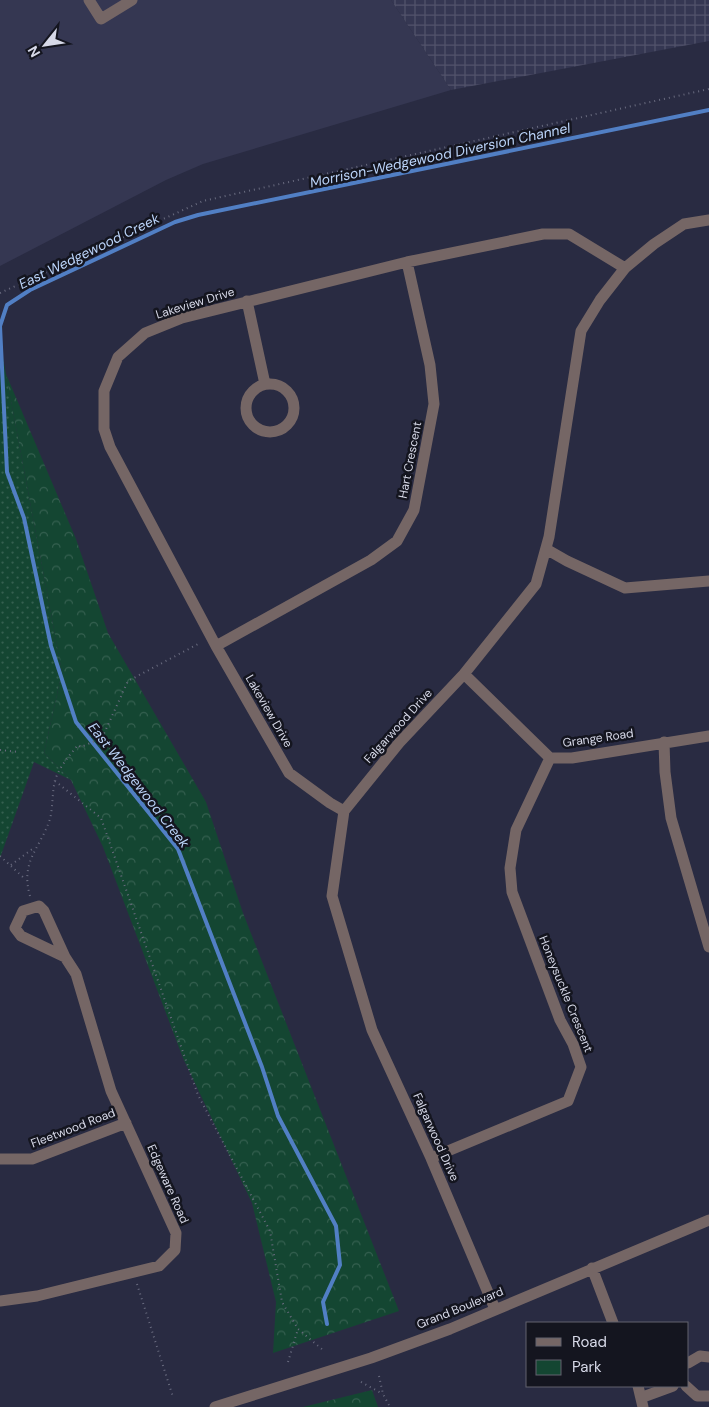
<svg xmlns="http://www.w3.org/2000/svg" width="709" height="1407" font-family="'DM Sans',sans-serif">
<defs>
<pattern id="industrial-grid" width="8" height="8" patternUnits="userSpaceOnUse" patternTransform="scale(1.25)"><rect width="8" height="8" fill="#353752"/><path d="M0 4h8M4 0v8" fill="none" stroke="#52536b"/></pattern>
<pattern id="green-dots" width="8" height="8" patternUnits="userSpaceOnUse" patternTransform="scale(1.25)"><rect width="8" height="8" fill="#144632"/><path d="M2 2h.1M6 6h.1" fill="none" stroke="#356050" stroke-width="1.8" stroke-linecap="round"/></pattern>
<pattern id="forest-crowns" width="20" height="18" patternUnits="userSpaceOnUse" patternTransform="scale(1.25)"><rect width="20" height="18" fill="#144632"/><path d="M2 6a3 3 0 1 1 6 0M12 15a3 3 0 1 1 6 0" fill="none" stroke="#356050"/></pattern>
</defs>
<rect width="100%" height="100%" fill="#292b42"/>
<path fill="#353752" d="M0,0H391L451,90L203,164L166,180L0,266Z"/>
<path fill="url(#industrial-grid)" d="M391,0H709V41L451,90Z"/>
<path fill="url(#green-dots)" d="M0,342L62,672L44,753L71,780L34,762L0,858Z"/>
<path fill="url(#forest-crowns)" d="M6,374L76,539L108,633L206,802L243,913L399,1311L273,1353L276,1302L252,1203L183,1058L103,847L71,780L44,753L62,672Z
M372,1390L378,1407H303Z"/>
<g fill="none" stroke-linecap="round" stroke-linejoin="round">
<path stroke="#517fc4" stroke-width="4" d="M327,1324L323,1302L340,1265L336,1226L278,1116L262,1067L178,849L76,722L51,646L24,518L7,472L0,326L7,305L30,290L175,222L198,215L709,110"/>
<path stroke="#696b7f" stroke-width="2" stroke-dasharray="1 4" stroke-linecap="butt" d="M0,293L203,201L709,89
M0,750L19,752
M55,781L101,818L198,1095L270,1231L282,1302L298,1329L323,1350
M0,856L25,879
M11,865L35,847
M30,896C20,861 40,849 50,819C53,807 52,793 55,780C60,766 69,756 78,745L81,747L102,738L128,681L200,643
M137,1284L173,1397
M288,1362L298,1329
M379,1376L383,1394L390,1407
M361,1382L383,1394"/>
<path stroke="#756665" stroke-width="11" d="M89,0L101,19L132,0
M247,301L265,384
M246 408a24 24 0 1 1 48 0a24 24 0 1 1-48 0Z
M546,549L567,561L625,588L709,581
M216,646L371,560L397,541L414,510L434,404L430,365L407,262
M464,674L550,758H572L709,736
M664,742L665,772L671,818L709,947
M344,811L330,803L289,773L216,646L110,447L104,429V391L118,357L145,333L182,318L407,262L543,234H569L625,268
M431,1158L568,1101L581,1067L573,1044L560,1020L512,892L510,868L516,830L550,758
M0,1159H32L126,1123
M592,1268L613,1323
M0,1301L37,1296L159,1266L175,1250L176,1233L111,1091L76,974L65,957L44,911L39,906L23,911L15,928L21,936L65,957
M495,1309L431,1158L372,1030L332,896L344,811L399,743L464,674L536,584L549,537L581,331L600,300L625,268L654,244L684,224L709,220
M688,1363L700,1356L709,1357
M638,1386L643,1407
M686,1386L697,1396H709
M643,1397L673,1386
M215,1407L371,1358L450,1329L709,1220"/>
</g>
<g text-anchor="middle" stroke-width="5" stroke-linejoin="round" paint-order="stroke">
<g font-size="12" fill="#d7d9e8" stroke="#14151f">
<text transform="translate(195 303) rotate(-17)" y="4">Lakeview Drive</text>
<text transform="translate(410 460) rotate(-79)" y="4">Hart Crescent</text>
<text transform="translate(269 711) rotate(60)" y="4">Lakeview Drive</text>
<text transform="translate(398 726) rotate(-48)" y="4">Falgarwood Drive</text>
<text transform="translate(598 738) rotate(-8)" y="4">Grange Road</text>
<text transform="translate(566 994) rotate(68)" y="4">Honeysuckle Crescent</text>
<text transform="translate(73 1128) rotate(-21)" y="4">Fleetwood Road</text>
<text transform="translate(436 1137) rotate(66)" y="4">Falgarwood Drive</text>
<text transform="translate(168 1184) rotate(66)" y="4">Edgeware Road</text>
<text transform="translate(460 1308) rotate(-22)" y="4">Grand Boulevard</text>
</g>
<g font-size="14" font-style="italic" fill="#bbd4f9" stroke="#14151f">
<text transform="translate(440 155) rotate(-12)" y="5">Morrison-Wedgewood Diversion Channel</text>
<text transform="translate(89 251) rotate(-26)" y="5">East Wedgewood Creek</text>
<text transform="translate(139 785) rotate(52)" y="5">East Wedgewood Creek</text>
</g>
</g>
<rect x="526" y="1322" width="162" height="65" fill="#14151f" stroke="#62636f"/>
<rect x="536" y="1338" width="25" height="8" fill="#756665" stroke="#62636f"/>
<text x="572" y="1347" font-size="15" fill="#d7d9e8">Road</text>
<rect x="536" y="1360" width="25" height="15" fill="#144632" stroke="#62636f"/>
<text x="572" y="1372" font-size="15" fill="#d7d9e8">Park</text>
<g transform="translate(45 45) rotate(240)" stroke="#14151f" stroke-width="4" paint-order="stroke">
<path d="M0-4L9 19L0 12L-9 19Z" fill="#d7d9e8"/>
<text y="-8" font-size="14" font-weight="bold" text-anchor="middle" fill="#d7d9e8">N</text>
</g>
</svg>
